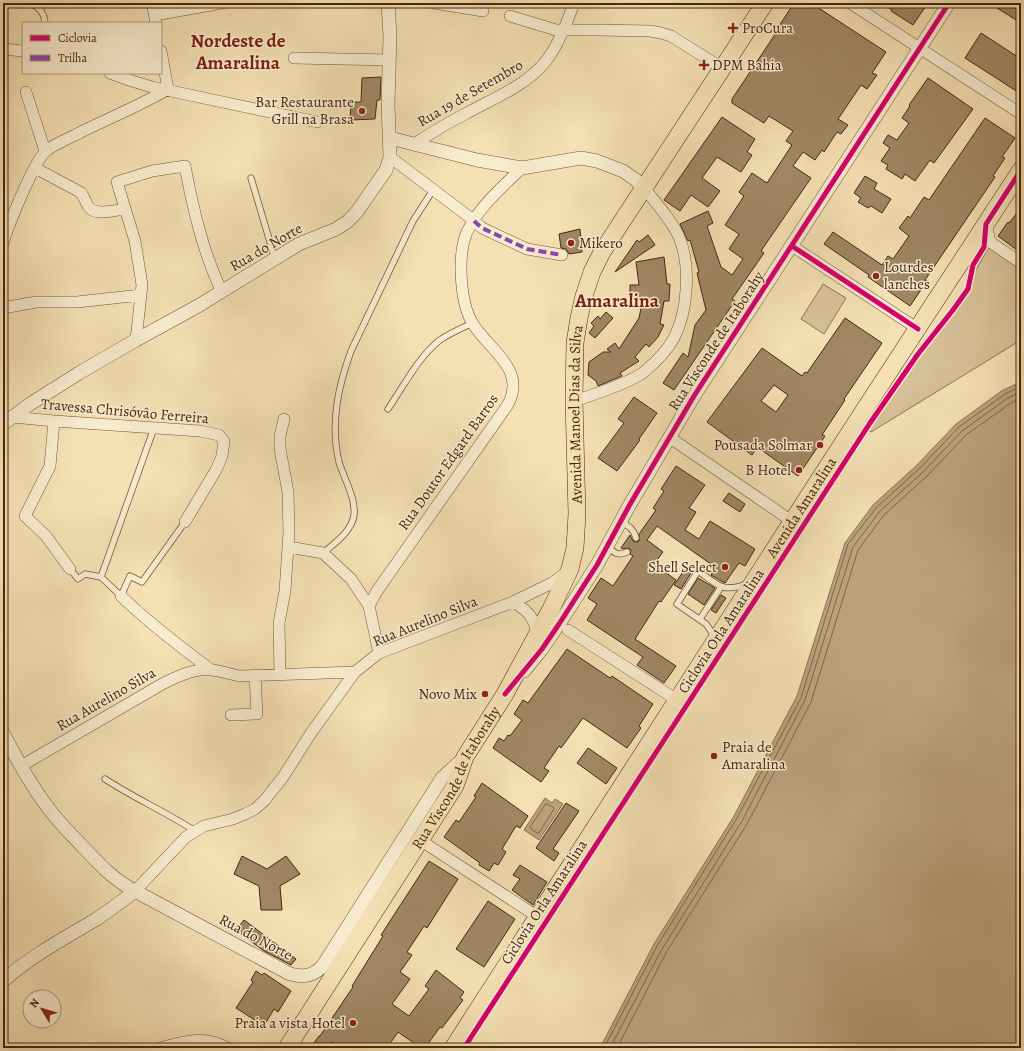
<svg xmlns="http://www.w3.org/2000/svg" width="1024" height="1051" font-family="Alegreya,serif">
<rect width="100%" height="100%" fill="#f4e0b3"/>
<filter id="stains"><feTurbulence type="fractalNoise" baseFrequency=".005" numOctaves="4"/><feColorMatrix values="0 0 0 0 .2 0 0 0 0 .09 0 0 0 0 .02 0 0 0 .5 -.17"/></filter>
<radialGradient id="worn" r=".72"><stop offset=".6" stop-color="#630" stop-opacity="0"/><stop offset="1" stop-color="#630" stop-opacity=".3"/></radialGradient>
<path fill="#d6c097" stroke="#8e7354" d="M989,246L1021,267V340L871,432L865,428L919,347L962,294L971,279Z
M823,284L846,298L824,334L801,319Z"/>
<path fill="#b9a17c" stroke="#8b7051" d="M1021,382V1048H600L654,944L734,816L797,696L845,543L873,505L917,465L956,424L1003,390Z
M545,798L552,803L555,799L563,804L539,840L524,830Z"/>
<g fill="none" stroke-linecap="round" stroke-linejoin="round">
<path stroke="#806446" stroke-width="1" d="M547,804L553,807L554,809L539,833H537L531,829L530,827L545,805Z
M604,1048L657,946L737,818L801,698L848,544L876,508L920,468L959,427L1005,394L1021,386
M610,1048L662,949L742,821L805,700L853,547L880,511L923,472L962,431L1008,398L1021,392
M617,1048L667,951L747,824L811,702L858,550L884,515L927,476L966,435L1011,403L1021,398"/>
</g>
<path fill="#a08765" stroke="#462610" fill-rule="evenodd" d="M794,3H811L886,52L872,73L877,75L867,89L861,85L838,119L848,125L841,134L837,132L824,152L822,150L815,160L803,152L793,166L811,178L761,251L764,253L732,299L735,301L674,390L663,383L683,353L688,357L695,325L706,310L697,273L699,272L690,240L688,241L680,224L708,211L713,223L707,226L721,267L732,275L743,259L729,249L739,234L725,225L744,196L739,192L752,173L767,183L792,145L786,141L793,131L769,116L764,123L732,103V99L780,27L779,26Z
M881,3H928L913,25L891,11L892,10Z
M989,3H1021V23Z
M981,33L1021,59V94L965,58Z
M381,77L380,100H377L375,119L350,120L351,102H361L362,78Z
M928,78L973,109L934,163L930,160L915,181L905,174L902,179L886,169L888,165L881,161L890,148L883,143L888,135L897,140L909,123L902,118L910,106L909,105Z
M722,117L755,139L747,152L752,155L741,172L717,157L702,178L720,191L708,207L691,195L680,211L664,200Z
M985,118L1015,138L1002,157L1005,158L993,176L995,177L925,280L927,281L910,306L868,277L869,275L824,244L833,232L882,265L888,256L893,259L909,236L899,228L908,216L910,218L924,197L929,200Z
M865,176L877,183L874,189L891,199L882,213L871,206L868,208L858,202L861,198L854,193Z
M1021,208V253L998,236L1008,222L1009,223Z
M580,229L582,252L569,254L566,249L561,248L559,234Z
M648,235L655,245L615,272L637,240L639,242Z
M664,257L667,284H670L669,301H664L660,324L664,325L658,337L649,347L646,344L635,357L639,361L620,373L622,376L598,386L596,381L588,375L589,362L603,352H611L607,349L615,343L619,349L639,318L643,299L630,297V285H639L636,262Z
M606,312L613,318L595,338L589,333L594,326L591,323L598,316L600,319Z
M845,318L882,343L844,399L845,400L822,435L825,436L798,476L757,447L752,455L707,422L762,348L802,376L805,372L807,373ZM774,385L788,395L776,412L761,401Z
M634,397L657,413L639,439L640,440L617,471L598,458L624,423L618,419Z
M676,466L705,485L689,508L696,512L685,530L699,539L710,521L755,549L745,566L739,563L725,583L711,575L715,567L657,526L647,540L663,552L654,564L676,580L661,602L659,601L635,639L676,666L664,683L637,665L643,657L587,620L597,604L588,598L601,578L613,586L633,556L630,554L631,551L629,548L623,549L621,548L630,535L633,541L637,542L639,541V534L656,510L653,508L664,491L661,489Z
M729,493L745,504L740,512L723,501Z
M685,569L691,573L681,589L674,585Z
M698,578L715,588L704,605L688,594Z
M721,595L726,598L716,613L711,610Z
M567,649L610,678L612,676L653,704L639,726L641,728L627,748L583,718L561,748L559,746L544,768L549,771L541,782L493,748L499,738L504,741L508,735L510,736L522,720L514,714L523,700L528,703Z
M588,748L617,768L606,784L577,763Z
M482,783L528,816L520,828L516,826L502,849L506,852L498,865L494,863L489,871L479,865L480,863L444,837L456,820L459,822L476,797L474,796Z
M566,803L579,811L553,849L559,853L554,861L536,848Z
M242,856L267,869L286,856L300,874L280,886L282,910H261L259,886L234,874Z
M429,861L458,879L427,928L424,926L407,952L412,955L400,972L410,979L392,1004L409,1016L429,989L425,986L436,970L464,992L460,998L463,1000L442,1028L440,1027L425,1048H421L398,1032L387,1048H341L332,1042L327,1048H310L319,1036H320L353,987L352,986L383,936L381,935Z
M520,865L547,882L533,905L512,890L520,879L513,875Z
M488,901L515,919L484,967L456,949Z
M244,920L296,959L291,965L264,951L236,930Z
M256,971L262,975L264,973L291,991L278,1012L274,1009L264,1026L236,1008L253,982L251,980Z"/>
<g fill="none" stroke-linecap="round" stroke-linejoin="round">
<defs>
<path id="service" d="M30,3C40,8 44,12 45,23
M483,11L486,3
M251,178L275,259
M388,409C403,387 419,356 440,340C450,333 462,328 473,323
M621,521C628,526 634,529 636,538
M607,547C614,552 618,557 627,552
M323,553C335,543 352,531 354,515C356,498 344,479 339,462C330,424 338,387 351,351L413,221L433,190
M70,569L78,579L85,574L101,577L121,596L130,576L142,582L185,522
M101,577L154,428
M700,619L721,587
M715,637L706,624L677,604L698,571C719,585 721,593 747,584
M105,779C134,798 166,812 195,831"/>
<path id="minor" d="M152,3L156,23
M434,3L483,11
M850,3L1021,114
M155,15L222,3
M510,16L556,30H599L650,31L661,33L671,36L722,68
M3,49L23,51
M161,51L168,89
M294,58L390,60
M110,73L132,81L152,87L317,122
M26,92L45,151
M414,144C431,133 449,122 467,113C494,98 526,86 546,61C559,44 567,23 574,3
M390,157L468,216L482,228L527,249L562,255
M35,168L80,192C84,196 85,201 88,206C94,217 115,210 125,209
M986,224L990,242L1021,263
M3,244C7,228 34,161 46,151C54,144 66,140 75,135C106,119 138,107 168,89
M792,246L918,329
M3,308L36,302H77L141,295
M136,340L142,285L135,241L117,182L152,171L185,166C193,209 203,252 222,292
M574,401C593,395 629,383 644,372C656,362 667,351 674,338C688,311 691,265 679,237C671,219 656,203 644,188
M13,417L54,421L200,431L219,435L224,441L222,456L216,470L185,522
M54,421L50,466L25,516L46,536L70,569
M669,437L793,522
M289,547L323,553L351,579L369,606
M121,596C149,623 179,646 210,669
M513,602C529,611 533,617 538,635
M568,630L677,700
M379,653L369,606L377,591L507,406C528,370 490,351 473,324C460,303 457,255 467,232C479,207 502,187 522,168
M280,674L279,623L285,591L289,532L288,492L280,449V436L284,419
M231,715L257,714L255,676
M21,766L164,683C177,677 197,667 212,670C221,671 230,674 239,676L355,672
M420,840L538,917
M135,891L186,837L204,826L233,819L245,814L255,809L264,801L283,777L311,733L355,672L379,653L513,602L552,583L567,572
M160,1048C185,1041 203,1035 228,1048"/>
<path id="tertiary" d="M390,138L477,160L522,168L581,158L597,161L623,171L636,180L644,188
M3,424L30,404L79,373L136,340L198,306L299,244L336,229L347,222L356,213L386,170L390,157L388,105L390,36L388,3
M524,671L542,649L559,624L597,565L629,506L694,396L949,3
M3,733C17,759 31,786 49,809C59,823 72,835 84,848C100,865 114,880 135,891L290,974C303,977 311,977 322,967L442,778L465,757
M3,981C31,956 63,939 95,920C109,911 122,901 135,891"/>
<g id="primary">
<path id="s1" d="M287,1048L455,786L465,757L505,694L551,609L570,569L575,548L577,514L574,401L575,343L579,318L584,296L592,272L602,252L765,3"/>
<path id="s2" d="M453,1048L855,424L1021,170"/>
</g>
</defs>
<use href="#service" stroke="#725439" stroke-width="7"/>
<use href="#minor" stroke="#725439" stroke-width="12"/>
<use href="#tertiary" stroke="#725439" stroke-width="14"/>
<use href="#primary" stroke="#462610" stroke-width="18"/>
<use href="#service" stroke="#f8ebce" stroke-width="5.5"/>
<use href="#minor" stroke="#f8ebce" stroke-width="11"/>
<use href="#tertiary" stroke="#f8ebce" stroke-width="13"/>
<use href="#primary" stroke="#f4e0b3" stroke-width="17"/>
<path stroke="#8e44ad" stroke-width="4" stroke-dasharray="8 4" stroke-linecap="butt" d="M474,221L482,228L527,249L562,255"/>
<defs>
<path id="cycleway" d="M792,246L918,329
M505,694L542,649L559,624L597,565L629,506L694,396L949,3
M464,1048L870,423L918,354L953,310L968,289L973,265L984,247L986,224L1021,170"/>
</defs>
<use href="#cycleway" stroke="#f8ebce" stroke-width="8"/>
<use href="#cycleway" stroke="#d6006c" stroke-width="5"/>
</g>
<g fill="#8f2418" stroke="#f8ebce" stroke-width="1.5">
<path d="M731 22h4v4h4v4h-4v4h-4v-4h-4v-4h4z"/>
<path d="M702 59h4v4h4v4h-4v4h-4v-4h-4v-4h4z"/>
<circle cx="362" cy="111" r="4"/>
<circle cx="571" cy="243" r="4"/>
<circle cx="876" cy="276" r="4"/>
<circle cx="820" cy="445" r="4"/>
<circle cx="799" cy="470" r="4"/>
<circle cx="725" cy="567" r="4"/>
<circle cx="485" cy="694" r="4"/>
<circle cx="714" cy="756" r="4"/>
<circle cx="353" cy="1023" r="4"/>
</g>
<g text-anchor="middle" stroke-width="3" stroke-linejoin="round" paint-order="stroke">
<g font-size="15" fill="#462610" stroke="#f8ebce" text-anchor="end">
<text x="742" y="33" text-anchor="start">ProCura</text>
<text x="712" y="70" text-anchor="start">DPM Bahia</text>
<text x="354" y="107">Bar Restaurante<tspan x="354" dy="17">Grill na Brasa</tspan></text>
<text x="579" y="248" text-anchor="start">Mikero</text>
<text x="884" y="272" text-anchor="start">Lourdes<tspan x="884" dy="17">lanches</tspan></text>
<text x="812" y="450">Pousada Solmar</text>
<text x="791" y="475">B Hotel</text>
<text x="717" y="572">Shell Select</text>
<text x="477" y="699">Novo Mix</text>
<text x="722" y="752" text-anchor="start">Praia de<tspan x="722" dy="17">Amaralina</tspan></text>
<text x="345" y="1028">Praia a vista Hotel</text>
</g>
<g font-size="15" fill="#462610" stroke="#f8ebce">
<text transform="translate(470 93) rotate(-30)" y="5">Rua 19 de Setembro</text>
<text transform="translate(266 247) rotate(-30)" y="5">Rua do Norte</text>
<text transform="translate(716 341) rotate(-57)" y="5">Rua Visconde de Itaborahy</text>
<text transform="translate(125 411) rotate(5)" y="5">Travessa Chrisóvâo Ferreira</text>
<text dy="5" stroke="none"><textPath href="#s1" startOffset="713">Avenida Manoel Dias da Silva</textPath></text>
<text transform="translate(448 462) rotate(-55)" y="5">Rua Doutor Edgard Barros</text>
<text dy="5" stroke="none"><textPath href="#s2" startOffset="643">Avenida Amaralina</textPath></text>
<text transform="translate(425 621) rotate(-22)" y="5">Rua Aurelino Silva</text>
<text transform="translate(721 631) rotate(-57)" y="5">Ciclovia Orla Amaralina</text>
<text transform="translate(106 699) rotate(-30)" y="5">Rua Aurelino Silva</text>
<text dy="5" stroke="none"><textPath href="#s1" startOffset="319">Rua Visconde de Itaborahy</textPath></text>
<text transform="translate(544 902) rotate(-57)" y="5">Ciclovia Orla Amaralina</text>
<text transform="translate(256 937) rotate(28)" y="5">Rua do Norte</text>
</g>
<g font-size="19" font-weight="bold" fill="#7a1f14" stroke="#f8ebce">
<text x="238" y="47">Nordeste de<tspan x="238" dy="22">Amaralina</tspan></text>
<text x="617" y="307">Amaralina</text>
</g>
</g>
<rect width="1024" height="1051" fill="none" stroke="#f4e0b3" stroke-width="16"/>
<rect x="4" y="4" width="1016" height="1043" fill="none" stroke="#462610" stroke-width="2"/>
<rect x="8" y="8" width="1008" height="1035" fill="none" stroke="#462610"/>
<rect x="22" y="22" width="140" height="52" fill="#f8ebce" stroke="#b19c82"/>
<rect x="30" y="35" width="20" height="6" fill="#d6006c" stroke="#b19c82"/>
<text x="58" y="42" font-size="12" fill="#462610">Ciclovia</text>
<rect x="30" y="55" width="20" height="6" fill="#8e44ad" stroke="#b19c82"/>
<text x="58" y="62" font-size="12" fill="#462610">Trilha</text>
<g transform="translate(42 1009) rotate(308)"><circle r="19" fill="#f8ebce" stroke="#b19c82"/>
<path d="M0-3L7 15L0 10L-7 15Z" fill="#8f2418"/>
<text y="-6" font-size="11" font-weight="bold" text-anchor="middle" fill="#462610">N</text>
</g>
<rect width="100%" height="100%" filter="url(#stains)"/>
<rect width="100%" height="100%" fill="url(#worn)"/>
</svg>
